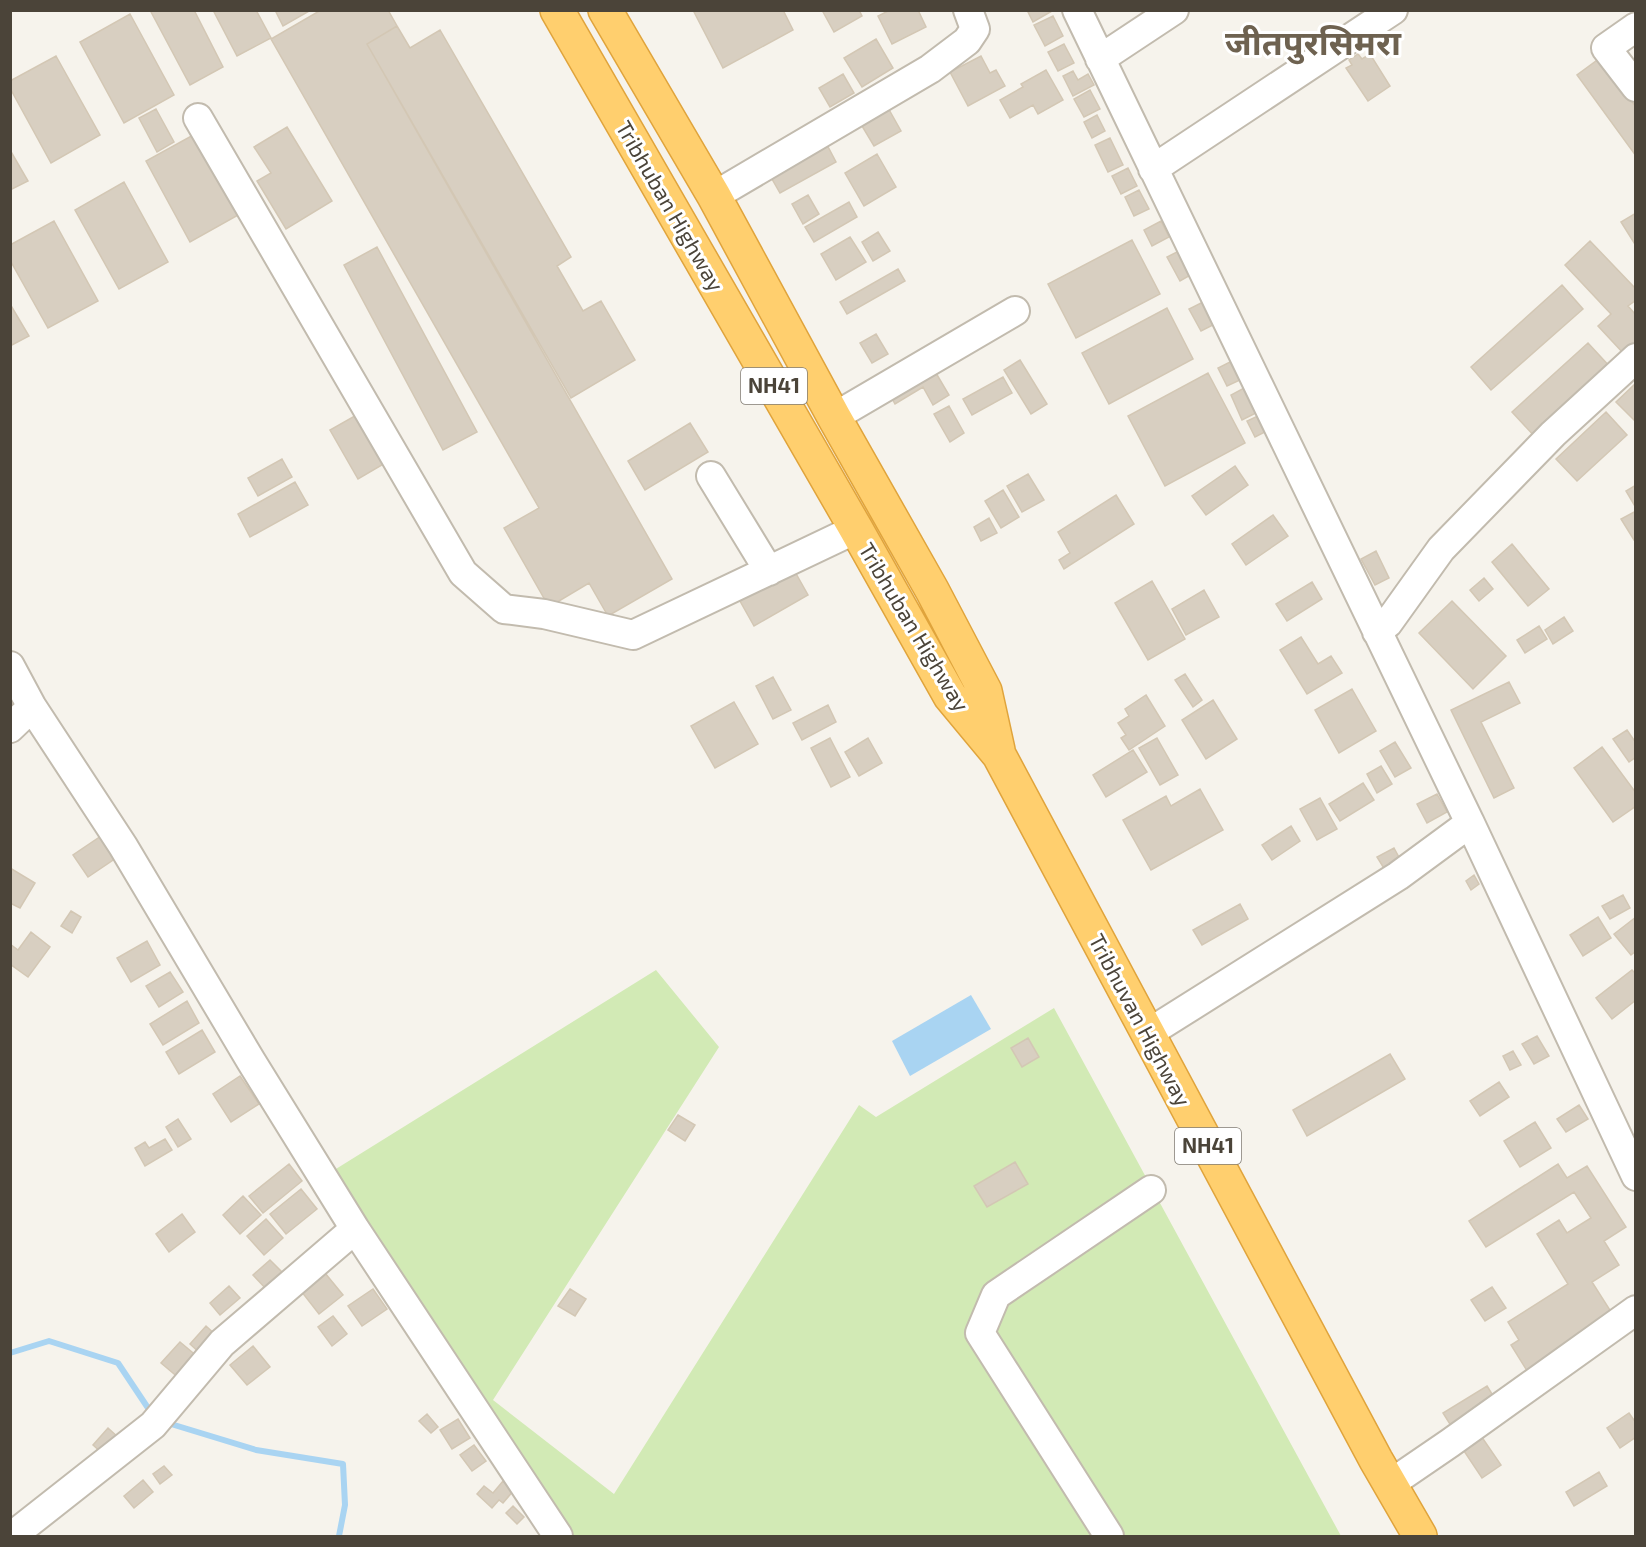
<svg xmlns="http://www.w3.org/2000/svg" width="1646" height="1547" font-family="'Exo 2','Noto Sans Devanagari',sans-serif">
<rect width="100%" height="100%" fill="#f6f3ec"/>
<path fill="#d2eab5" d="M656,970L719,1047L493,1400L614,1494L859,1105L876,1117L1054,1008L1341,1536H558L323,1177Z"/>
<path fill="#a9d4f2" d="M971,995L991,1029L910,1076L892,1041Z"/>
<g fill="none" stroke-linecap="round" stroke-linejoin="round">
<path stroke="#a9d4f2" stroke-width="6" d="M10,1353L49,1341L118,1363L148,1408
M171,1424L256,1450L343,1464L345,1505L339,1536"/>
</g>
<path fill="#d8cfc1" stroke="#d3c7b4" stroke-width="1.5" d="M150,10H194L223,67L190,85Z
M213,10H256L271,38L237,56Z
M275,10H311L283,26Z
M321,10H388L397,26L367,44L672,579L608,616L589,583L549,607L504,528L539,508L271,39Z
M693,10H783L793,30L723,68Z
M822,10H859L862,16L834,32Z
M890,10H918L926,27L892,44L878,16Z
M1027,10H1052V11L1033,22Z
M130,14L174,95L124,123L80,42Z
M1053,16L1063,36L1045,46L1034,25Z
M397,26L410,48L440,30L571,257L557,266L583,311L601,301L635,360L571,398L367,44Z
M876,39L893,68L862,87L844,58Z
M1064,44L1074,63L1058,71L1048,52Z
M1358,54L1362,59L1370,54L1390,86L1368,101L1346,68L1352,65L1349,60Z
M56,56L100,135L51,163L10,88V81Z
M981,56L990,73L996,70L1005,86L968,106L950,72Z
M1600,58L1636,107V156L1577,75Z
M1046,70L1063,100L1038,114L1033,105L1010,118L1000,100L1023,87L1021,84Z
M1073,71L1078,80L1088,74L1094,85L1073,96L1063,76Z
M843,74L854,93L830,107L819,88Z
M1090,90L1100,109L1084,117L1074,99Z
M887,106L901,131L874,146L859,121Z
M156,109L174,142L157,152L139,118Z
M1097,115L1105,131L1092,138L1084,122Z
M287,127L332,201L286,229L257,181L271,173L254,147Z
M195,134L240,214L190,242L146,161Z
M1110,138L1123,165L1108,172L1095,145Z
M825,141L836,162L780,193L768,172Z
M10,150L28,181L10,190Z
M877,154L896,187L864,206L845,173Z
M1128,168L1137,186L1121,194L1112,176Z
M124,182L168,262L119,289L75,210Z
M1139,190L1149,209L1134,216L1125,197Z
M808,195L819,214L803,224L792,204Z
M849,202L857,217L814,242L805,227Z
M1636,213V246L1621,222Z
M54,221L98,301L48,328L10,260V245Z
M1161,221L1169,237L1152,246L1144,230Z
M878,232L890,251L873,261L862,242Z
M850,237L866,262L836,280L821,254Z
M1132,240L1160,294L1076,338L1048,284Z
M1590,241L1636,289V300L1628,306L1636,315V343L1624,354L1598,326L1611,314L1565,265Z
M377,247L477,432L443,450L344,265Z
M1181,250L1194,273L1180,281L1167,257Z
M898,269L905,281L847,314L840,302Z
M1562,285L1583,309L1491,390L1471,367Z
M1203,302L1215,324L1201,331L1189,309Z
M10,304L29,336L10,346Z
M1167,308L1193,359L1109,404L1082,353Z
M876,334L888,354L872,363L860,343Z
M1588,343L1612,369L1536,438L1512,412Z
M1020,360L1047,404L1031,414L1004,370Z
M1230,362L1240,380L1227,386L1218,368Z
M933,368L949,395L933,405L923,387L895,404L889,393Z
M1208,373L1245,443L1165,486L1128,416Z
M1003,377L1012,393L972,415L963,399Z
M1636,383V422L1616,402Z
M1246,387L1258,412L1242,420L1231,395Z
M949,406L964,433L950,442L934,414Z
M1606,412L1627,435L1577,481L1556,459Z
M360,413L387,462L358,479L330,430Z
M1260,415L1267,431L1255,437L1247,421Z
M690,423L708,452L645,490L628,461Z
M282,459L292,477L258,496L248,478Z
M1235,466L1248,485L1206,515L1192,496Z
M1028,474L1044,500L1022,512L1007,486Z
M295,482L308,505L250,537L238,514Z
M1636,485V508L1626,491Z
M1003,490L1019,517L1001,528L985,501Z
M1116,495L1134,524L1064,569L1059,560L1070,553L1058,532Z
M1636,511V539L1634,540L1621,519Z
M1273,515L1288,536L1246,565L1232,544Z
M989,518L997,533L981,541L974,527Z
M1512,544L1549,589L1528,606L1492,562Z
M1376,551L1389,578L1375,585L1361,559Z
M794,570L808,595L754,626L740,601Z
M1484,578L1493,589L1479,601L1470,590Z
M1152,581L1185,639L1148,660L1115,603Z
M1312,582L1322,599L1287,621L1276,604Z
M1204,590L1219,617L1186,635L1172,609Z
M1452,601L1506,656L1473,689L1419,633Z
M1564,617L1573,631L1553,644L1545,630Z
M1539,626L1547,639L1525,653L1517,640Z
M1301,637L1318,664L1331,656L1342,673L1307,694L1280,650Z
M1185,674L1202,700L1193,707L1175,680Z
M773,677L791,710L773,719L756,686Z
M1509,682L1520,703L1481,722L1514,788L1494,798L1451,710Z
M1352,689L1376,731L1339,753L1315,710Z
M1146,695L1165,726L1129,750L1121,738L1126,735L1118,723L1129,716L1125,709Z
M1213,700L1237,739L1206,759L1182,720Z
M734,702L758,744L715,768L691,726Z
M828,705L836,722L802,740L793,723Z
M1627,730L1636,743V757L1629,762L1613,739Z
M830,738L850,777L831,787L811,748Z
M868,738L882,763L859,776L845,752Z
M1157,738L1178,775L1160,785L1139,748Z
M1395,742L1411,768L1395,777L1380,751Z
M1602,747L1636,793V806L1613,822L1574,768Z
M1133,750L1147,772L1106,797L1093,775Z
M1381,766L1392,784L1377,793L1367,774Z
M1363,783L1374,800L1340,821L1329,804Z
M1200,789L1223,830L1151,870L1123,820L1166,796L1171,806Z
M1437,794L1447,812L1427,823L1417,804Z
M1320,798L1337,829L1317,840L1300,809Z
M1291,826L1300,841L1272,860L1262,845Z
M104,834L119,856L88,877L73,855Z
M1394,848L1401,861L1385,870L1377,857Z
M10,868L35,883L20,908L10,903Z
M1474,875L1479,884L1471,890L1466,881Z
M1623,895L1630,908L1610,919L1602,906Z
M1240,904L1248,919L1202,945L1193,930Z
M71,911L81,917L72,933L61,926Z
M1598,917L1611,938L1583,956L1570,935Z
M1636,917V951L1631,955L1614,934Z
M31,932L50,947L28,977L10,964V944L18,950Z
M147,941L160,965L131,982L117,958Z
M1632,970L1636,974V1000L1612,1019L1596,998Z
M170,972L183,992L159,1007L146,986Z
M187,1001L199,1023L163,1045L150,1024Z
M202,1030L215,1052L179,1074L166,1052Z
M1537,1036L1549,1056L1534,1064L1522,1044Z
M1028,1038L1039,1057L1022,1067L1011,1048Z
M1513,1051L1521,1065L1510,1070L1503,1056Z
M1390,1054L1405,1079L1307,1136L1293,1110Z
M240,1076L259,1104L231,1122L213,1094Z
M1499,1082L1509,1097L1480,1116L1470,1101Z
M1579,1105L1588,1119L1566,1132L1557,1119Z
M678,1115L695,1125L685,1141L668,1130Z
M178,1119L191,1139L178,1147L166,1127Z
M1535,1122L1551,1148L1520,1167L1504,1141Z
M165,1139L172,1150L145,1166L135,1148L145,1142L149,1148Z
M1015,1162L1028,1184L987,1207L974,1186Z
M289,1164L302,1181L263,1213L249,1196Z
M1558,1164L1567,1178L1587,1166L1626,1227L1604,1241L1619,1265L1592,1282L1615,1318L1529,1374L1511,1345L1519,1340L1508,1322L1568,1284L1537,1234L1559,1220L1567,1233L1591,1218L1574,1192L1486,1247L1469,1221Z
M301,1189L317,1209L286,1234L270,1214Z
M243,1196L261,1215L240,1234L223,1215Z
M182,1214L195,1232L169,1252L156,1234Z
M266,1219L283,1238L264,1255L247,1236Z
M270,1260L286,1276L269,1292L253,1275Z
M325,1273L343,1295L319,1314L301,1291Z
M229,1286L240,1298L220,1315L210,1303Z
M1492,1287L1506,1308L1485,1321L1471,1300Z
M373,1289L387,1309L362,1326L348,1306Z
M570,1289L586,1299L575,1316L558,1306Z
M333,1316L347,1334L332,1346L318,1327Z
M206,1326L218,1337L202,1355L190,1344Z
M180,1342L198,1357L180,1379L161,1363Z
M253,1346L270,1367L247,1385L230,1365Z
M1487,1386L1497,1402L1453,1429L1443,1413Z
M1629,1413L1636,1423V1437L1620,1448L1607,1428Z
M427,1414L438,1427L431,1433L419,1421Z
M458,1419L470,1438L452,1449L440,1430Z
M108,1428L119,1438L104,1455L93,1445Z
M1479,1433L1501,1465L1482,1478L1460,1445Z
M474,1445L486,1461L472,1471L460,1455Z
M164,1466L172,1475L160,1484L153,1474Z
M1599,1472L1607,1486L1574,1506L1566,1492Z
M143,1480L153,1492L134,1508L124,1496Z
M503,1481L514,1490L503,1503L499,1500L492,1508L477,1494L484,1486L493,1493Z
M513,1506L524,1517L517,1524L506,1513Z"/>
<g fill="none" stroke-linecap="round" stroke-linejoin="round">
<defs>
<path id="minor" d="M1077,10L1470,823L1398,876L1147,1034
M1636,27L1606,48L1636,87
M1100,59L1174,10
M198,118L463,573L504,609L544,614L633,635L856,529
M1153,169L1393,10
M714,196L930,69L967,41L975,29L968,10
M834,417L1015,311
M711,476L769,571
M1377,632L1388,623L1441,549L1553,434L1636,358
M10,666L32,707L123,846L251,1061L355,1229L558,1536
M10,728L32,707
M1470,823L1636,1176
M1390,1484L1450,1443L1636,1310
M12,1536L153,1425L222,1343L355,1229
M1109,1536L980,1333L996,1295L1151,1190"/>
<path id="highway" d="M557,10L856,529L950,696L999,755L1376,1460L1420,1536
M605,10L714,196L834,417L932,590L985,691L998,750"/>
</defs>
<use href="#minor" stroke="#c2bbae" stroke-width="32"/>
<use href="#highway" stroke="#e0a43c" stroke-width="36"/>
<use href="#minor" stroke="#fff" stroke-width="28"/>
<use href="#highway" stroke="#ffcf6e" stroke-width="33"/>
</g>
<g text-anchor="middle" stroke-width="6" stroke-linejoin="round" paint-order="stroke">
<g fill="#fff" stroke="#817c74" stroke-width="1.5">
<rect x="741" y="368" width="66" height="36" rx="4.5"/>
<rect x="1175" y="1128" width="66" height="36" rx="4.5"/>
</g>
<g font-size="21" font-weight="bold" fill="#4b4439">
<text x="774" y="393">NH41</text>
<text x="1208" y="1153">NH41</text>
</g>
<g font-size="22" fill="#4b4439" stroke="#fff">
<text transform="translate(670 206) rotate(60)" y="8">Tribhuban Highway</text>
<text transform="translate(914 627) rotate(59)" y="8">Tribhuban Highway</text>
<text transform="translate(1140 1020) rotate(62)" y="8">Tribhuvan Highway</text>
</g>
<g font-size="34" font-weight="bold" fill="#6e6250" stroke="#fff">
<text x="1313" y="55">जीतपुरसिमरा</text>
</g>
</g>
<rect width="1646" height="1547" fill="none" stroke="#4b4439" stroke-width="24"/>
</svg>
